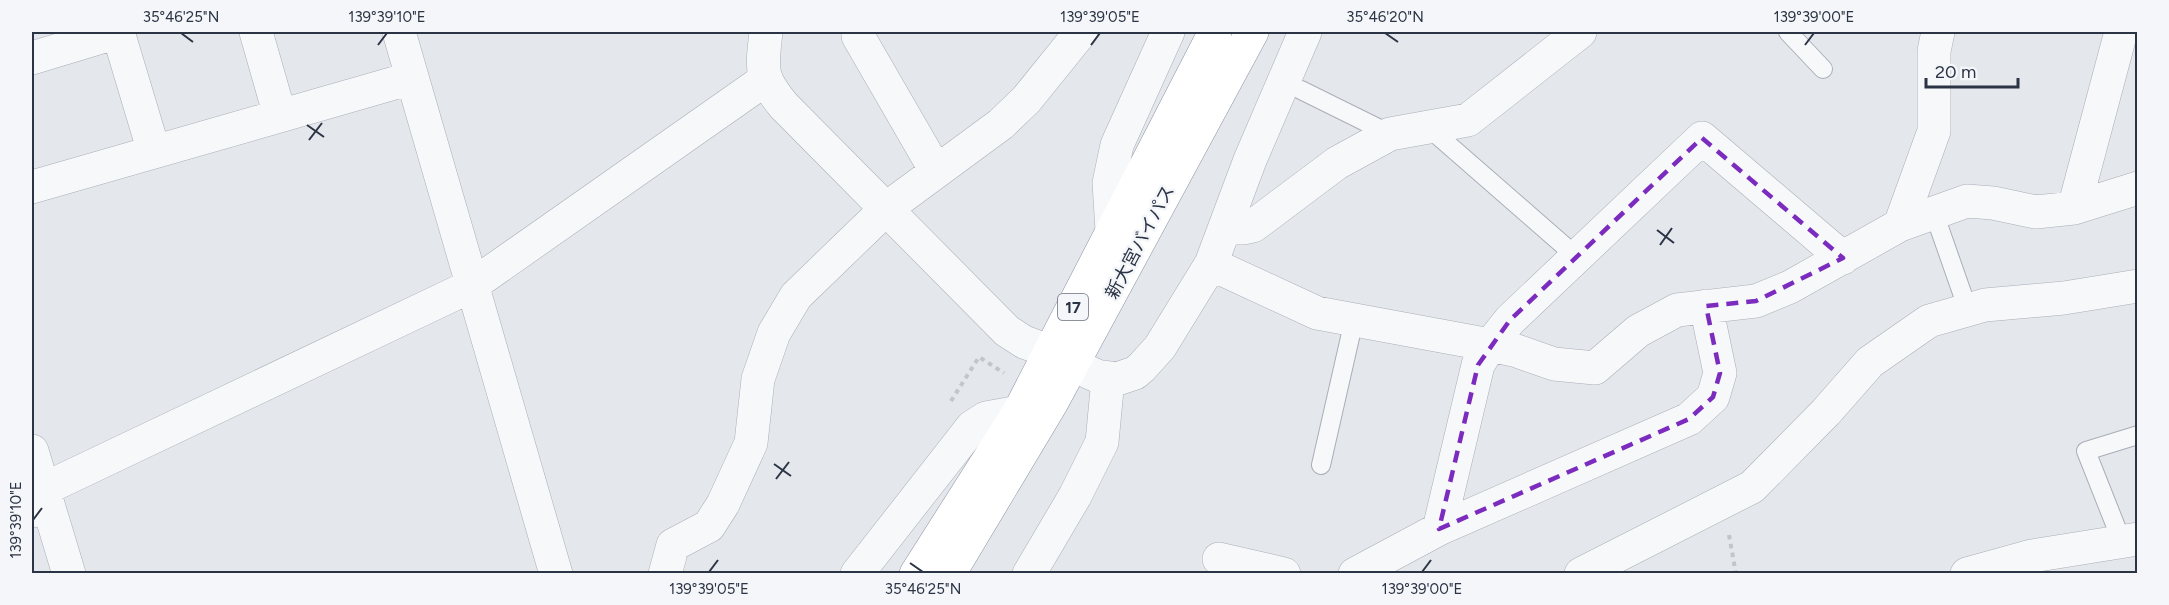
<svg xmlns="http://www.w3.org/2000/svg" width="2169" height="605" font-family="Figtree,'Noto Sans JP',sans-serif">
<rect width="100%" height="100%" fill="#e4e7ec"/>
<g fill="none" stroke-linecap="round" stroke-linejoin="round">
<defs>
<path id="service" d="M1788,32L1823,69
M1301,90L1390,134
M1428,127L1577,257
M1934,213L1968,310
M1321,465L1354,320
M2122,542L2086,451L2138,435"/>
<path id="minor" d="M118,32L154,152
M256,32L280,116
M399,32L556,574
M858,32V36L936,171
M32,58L118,32
M32,187L412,78
M2074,208L2121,32
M1900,225L1934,131V51L1938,32
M1226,228H1244L1253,226L1337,163L1390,134L1468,120L1580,32
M1112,231L1109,183L1117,145L1168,32
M1211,264L1317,313L1490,345L1517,351L1554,364L1595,368L1638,331L1677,310L1756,301L1790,287L1900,225L1967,201L1993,203L2036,212L2074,208L2138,188
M1073,365L1097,376L1117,379L1135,373L1142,367L1160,347L1211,264L1250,160L1305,32
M32,451L69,574
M32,511L44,489L471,286L766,79
M1439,529L1478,365L1490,345L1510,320L1702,138L1843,258
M1219,559L1284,574
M665,574L673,545L709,526L723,504L751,443L758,379L774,333L796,296L887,208L1001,124L1026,100L1081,32
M857,574L972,427L986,418L1019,412
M1029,574L1075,496L1102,442L1108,379
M1355,574L1439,529L1689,419L1713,397L1720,373L1706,306
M1581,574L1752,487L1826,412L1870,362L1929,321L1985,305L2064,298L2138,286
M1967,574L2032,556L2138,539"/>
<path id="tertiary" d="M766,32C762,69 759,76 784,106L1007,331L1024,342L1051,352L1073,365"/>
<path id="trunk" d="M916,574L1019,412L1215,32
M949,574L1052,402L1252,32"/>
</defs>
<use href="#service" stroke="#a9aeb7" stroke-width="20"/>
<use href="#minor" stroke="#a9aeb7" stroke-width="34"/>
<use href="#tertiary" stroke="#a9aeb7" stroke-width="34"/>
<use href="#trunk" stroke="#8b94a3" stroke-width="34"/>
<path stroke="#c2c5cb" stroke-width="4" stroke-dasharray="4.5 4.5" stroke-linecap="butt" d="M951,401L979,357L1004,373
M1729,535L1736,574"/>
<use href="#service" stroke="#f7f8fa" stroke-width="18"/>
<use href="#minor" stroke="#f7f8fa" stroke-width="33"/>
<use href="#tertiary" stroke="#f7f8fa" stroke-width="33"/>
<use href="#trunk" stroke="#fff" stroke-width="33"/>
</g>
<path fill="none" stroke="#7b2cbf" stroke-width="4.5" stroke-dasharray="12 8" stroke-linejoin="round" d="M1702,138L1843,258L1756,301L1706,306L1720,373L1713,397L1689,419L1439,529L1478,365L1510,320Z"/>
<path fill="none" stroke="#2b3445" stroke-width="2" d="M181,33L193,42M1385,33L1398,42M378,45L387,33M1091,45L1100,33M1805,45L1814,33M307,125L324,137M309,140L322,123M1657,230L1674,243M1660,245L1672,228M774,464L791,476M776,479L789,462M33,520L42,508M910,563L923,572M709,572L718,560M1422,572L1431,560"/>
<g text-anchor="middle" stroke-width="5" stroke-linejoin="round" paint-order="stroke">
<rect fill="#f4f6f9" stroke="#676e7b" stroke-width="1.5" x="1058" y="294" width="30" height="26" rx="4.5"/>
<g font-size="16" font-weight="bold" fill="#2b3445">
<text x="1073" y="313">17</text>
</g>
<g font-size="18" fill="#2b3445" stroke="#f4f6f9">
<text transform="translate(1140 242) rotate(-62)" y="6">新大宮バイパス</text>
</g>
</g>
<rect width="2169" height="605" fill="none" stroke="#f4f6f9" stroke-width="66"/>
<path d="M1926 78v9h92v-9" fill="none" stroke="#2b3445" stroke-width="3"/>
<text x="1935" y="78" font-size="18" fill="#2b3445" stroke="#f4f6f9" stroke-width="4.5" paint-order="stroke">20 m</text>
<rect x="33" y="33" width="2103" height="539" fill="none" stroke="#2b3445" stroke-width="2"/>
<g font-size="15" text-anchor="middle" fill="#2b3445">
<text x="181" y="22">35°46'25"N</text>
<text x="387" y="22">139°39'10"E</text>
<text x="1100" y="22">139°39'05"E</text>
<text x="1385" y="22">35°46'20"N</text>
<text x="1814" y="22">139°39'00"E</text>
<text transform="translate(16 520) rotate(-90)" y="5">139°39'10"E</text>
<text x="709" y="594">139°39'05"E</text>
<text x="923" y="594">35°46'25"N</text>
<text x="1422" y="594">139°39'00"E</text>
</g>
</svg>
